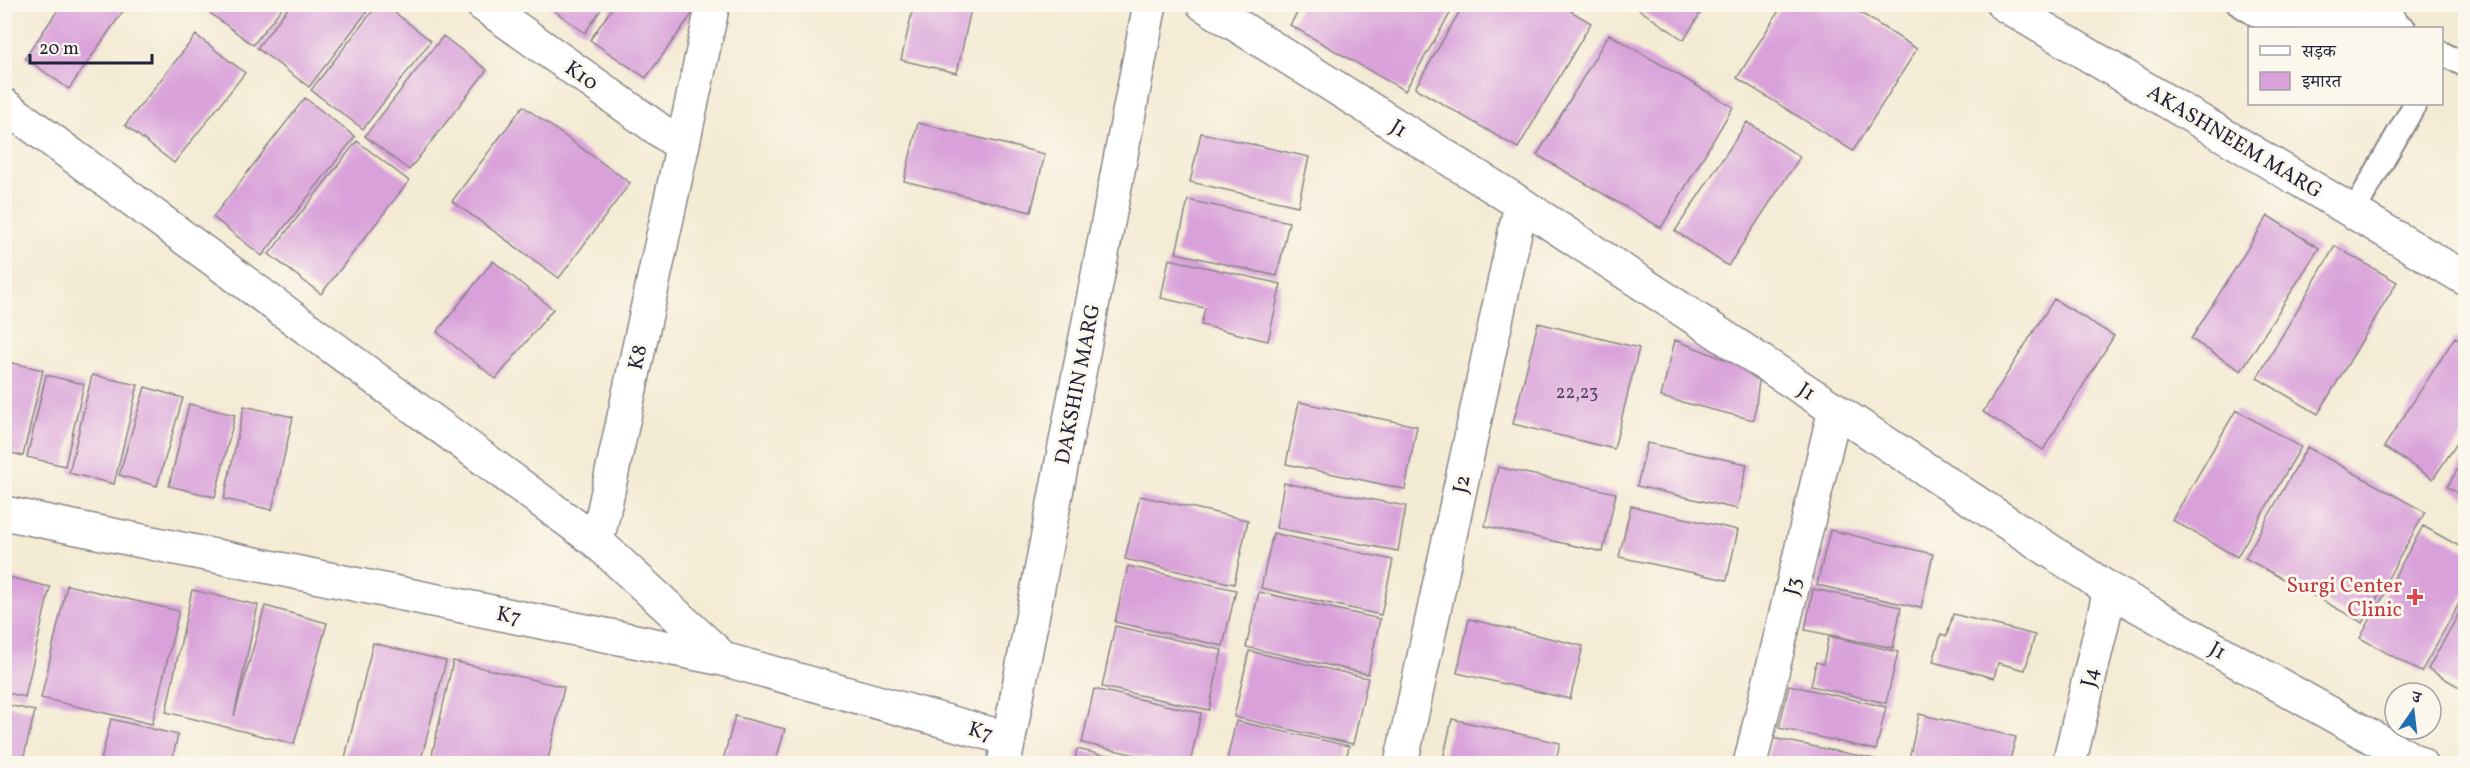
<svg xmlns="http://www.w3.org/2000/svg" width="2470" height="768" font-family="Vollkorn,'Noto Serif Devanagari',serif">
<rect width="100%" height="100%" fill="#fbf7ec"/>
<filter id="ink" filterUnits="userSpaceOnUse"><feTurbulence type="fractalNoise" baseFrequency=".0167" numOctaves="2"/><feDisplacementMap in="SourceGraphic" scale="12" xChannelSelector="R" yChannelSelector="G"/><feConvolveMatrix kernelMatrix="1 2 1 2 8 2 1 2 1" color-interpolation-filters="sRGB"/></filter>
<filter id="wash" filterUnits="userSpaceOnUse"><feTurbulence type="fractalNoise" baseFrequency=".008" numOctaves="4" result="noise"/><feDisplacementMap in="SourceGraphic" scale="24" xChannelSelector="R" yChannelSelector="G"/><feGaussianBlur stdDeviation="1.35" result="paint"/><feColorMatrix in="noise" values="0 0 0 0 0 0 0 0 0 0 0 0 0 0 0 0 0 1.4 0 .05"/><feComposite in="paint" operator="in"/></filter>
<g filter="url(#wash)">
<rect width="100%" height="100%" fill="#f4ebd4"/>
<g id="blocks">
<path fill="#d9a1da" d="M62,4H128L69,89L25,58Z
M217,4H285L253,45L210,13Z
M291,4H373L309,87L257,48Z
M378,4H384L431,41L363,129L311,90Z
M545,4H605L585,33Z
M615,4H696L695,10L646,78L590,40Z
M914,4H972L957,73L901,60Z
M1464,4H1559L1591,23L1518,148L1415,88Z
M1631,4H1706L1684,40Z
M1783,4H1847L1917,49L1853,151L1737,78Z
M1302,5H1455L1405,91L1290,25Z
M1609,34L1733,107L1661,228L1537,155Z
M196,35L245,73L174,163L125,125Z
M443,36L487,70L409,170L365,136Z
M305,98L355,137L262,256L213,217Z
M523,106L630,183L559,278L452,201Z
M1747,122L1800,157L1728,266L1675,231Z
M918,123L1045,154L1031,212L904,181Z
M1201,133L1309,157L1298,206L1190,182Z
M357,141L409,181L321,294L269,254Z
M1188,200L1289,222L1277,276L1176,253Z
M2268,216L2319,248L2241,371L2191,339Z
M2335,246L2397,282L2318,414L2257,378Z
M1169,259L1281,284L1268,341L1201,325L1205,308L1161,298Z
M493,261L553,309L496,379L437,332Z
M2054,299L2114,336L2043,450L1983,412Z
M1538,323L1639,348L1614,449L1513,424Z
M2455,337L2466,344V430L2433,479L2384,447Z
M1675,340L1760,373L1754,420L1661,397Z
M4,361L43,370L23,456L4,451Z
M46,375L84,384L65,466L27,457Z
M92,375L138,385L114,484L69,473Z
M145,387L183,398L157,486L119,475Z
M1299,402L1417,426L1405,489L1286,464Z
M189,404L235,415L215,497L169,486Z
M244,406L293,417L272,510L224,499Z
M2236,410L2301,447L2237,557L2172,520Z
M1647,443L1747,464L1737,509L1637,486Z
M2307,447L2425,512L2363,623L2245,558Z
M2466,455V498L2447,487Z
M1498,467L1616,493L1603,552L1485,526Z
M1284,483L1406,506L1398,551L1276,528Z
M1140,496L1248,520L1234,584L1125,559Z
M1631,506L1738,530L1727,580L1619,557Z
M2423,526L2466,550V591L2421,672L2360,638Z
M1830,530L1933,554L1921,608L1817,585Z
M1273,533L1393,560L1381,615L1261,588Z
M1128,566L1236,590L1223,646L1115,622Z
M4,576L50,587L25,697L4,692Z
M67,585L179,611L152,724L41,698Z
M1813,589L1901,607L1893,648L1805,630Z
M192,590L258,605L234,716L265,606L327,623L294,744L166,712Z
M1259,592L1380,619L1368,674L1246,647Z
M2466,601V691L2428,669Z
M1953,614L2035,635L2025,670L1998,663L1994,678L1933,662L1941,634L1947,636Z
M1469,619L1583,646L1570,699L1457,673Z
M1115,626L1222,650L1209,710L1102,687Z
M1829,636L1898,652L1886,703L1811,686L1816,662L1823,664Z
M373,643L446,661L420,764H365L345,758Z
M1249,651L1368,678L1353,744L1234,717Z
M453,661L564,687L547,764H430Z
M1789,685L1886,707L1876,750L1779,728Z
M1094,689L1201,713L1190,764H1176L1082,743Z
M4,704L35,711L22,764H4Z
M1919,714L2016,737L2009,764H1908Z
M735,716L785,729L775,764H722Z
M111,719L178,735L171,764H100Z
M1452,719L1560,743L1555,764H1442Z
M1236,721L1349,746L1345,764H1226Z
M1772,738L1875,759L1874,764H1766Z
M1077,749L1135,763V764H1074Z"/>
</g>
</g>
<g filter="url(#ink)">
<use href="#blocks" fill-opacity="0" stroke="#8b8688" stroke-width="1.5"/>
<g fill="none" stroke-linecap="round" stroke-linejoin="round">
<defs>
<path id="service" d="M2238,4L2259,17L2397,24L2404,28
M2388,4L2397,24
M2442,53L2466,66
M2354,211L2415,104"/>
<path id="minor" d="M482,4L682,146
M713,4L597,542L723,658
M1203,4L1521,204L2110,590L2420,764
M2003,4L2466,279
M4,105L597,542
M4,513L723,659L1009,739
M1004,764L1150,4
M1401,764L1521,204
M1750,764L1835,409
M2069,764L2110,590"/>
</defs>
<use href="#service" stroke="#8b8688" stroke-width="26"/>
<use href="#minor" stroke="#8b8688" stroke-width="36"/>
<use href="#service" stroke="#fff" stroke-width="22"/>
<use href="#minor" stroke="#fff" stroke-width="33"/>
</g>
</g>
<path fill="#e0444e" stroke="#fbf7ec" stroke-width="2" d="M2412 588h6v6h6v6h-6v6h-6v-6h-6v-6h6z"/>
<g text-anchor="middle" stroke-width="6" stroke-linejoin="round" paint-order="stroke">
<g font-size="18" fill="#504263">
<text x="1577" y="398">22,23</text>
</g>
<g font-size="21" fill="#22223b" stroke="#fbf7ec">
<text transform="translate(582 75) rotate(35)" y="7">K10</text>
<text transform="translate(1399 128) rotate(32)" y="7">J1</text>
<text transform="translate(2235 141) rotate(31)" y="7">AKASHNEEM MARG</text>
<text transform="translate(637 357) rotate(-78)" y="7">K8</text>
<text transform="translate(1077 384) rotate(-79)" y="7">DAKSHIN MARG</text>
<text transform="translate(1807 391) rotate(33)" y="7">J1</text>
<text transform="translate(1461 484) rotate(-78)" y="7">J2</text>
<text transform="translate(1792 586) rotate(-76)" y="7">J3</text>
<text transform="translate(509 615) rotate(11)" y="7">K7</text>
<text transform="translate(2218 650) rotate(29)" y="7">J1</text>
<text transform="translate(2089 677) rotate(-77)" y="7">J4</text>
<text transform="translate(981 731) rotate(16)" y="7">K7</text>
</g>
<g font-size="21" fill="#be3a42" stroke="#fbf7ec" text-anchor="end">
<text x="2402" y="592">Surgi Center<tspan x="2402" dy="24">Clinic</tspan></text>
</g>
</g>
<rect width="2470" height="768" fill="none" stroke="#fbf7ec" stroke-width="24"/>
<rect x="2248" y="27" width="195" height="78" fill="#fbf7ec" stroke="#a4a2a5" stroke-width="1.5"/>
<rect x="2260" y="46" width="30" height="9" fill="#ffffff" stroke="#a4a2a5" stroke-width="1.5"/>
<text x="2302" y="57" font-size="18" fill="#22223b">सड़क</text>
<rect x="2260" y="72" width="30" height="18" fill="#d9a1da" stroke="#a4a2a5" stroke-width="1.5"/>
<text x="2302" y="87" font-size="18" fill="#22223b">इमारत</text>
<g transform="translate(2413 711) rotate(14)"><circle r="28" fill="#fbf7ec" stroke="#a4a2a5" stroke-width="1.5"/>
<path d="M0-4.5L10 22L0 15L-10 22Z" fill="#1f6fb2"/>
<text y="-9" font-size="16" font-weight="bold" text-anchor="middle" fill="#22223b">उ</text>
</g>
<path d="M30 54v9h122v-9" fill="none" stroke="#22223b" stroke-width="3"/>
<text x="39" y="54" font-size="18" fill="#22223b" stroke="#fbf7ec" stroke-width="4.5" paint-order="stroke">20 m</text>
</svg>
